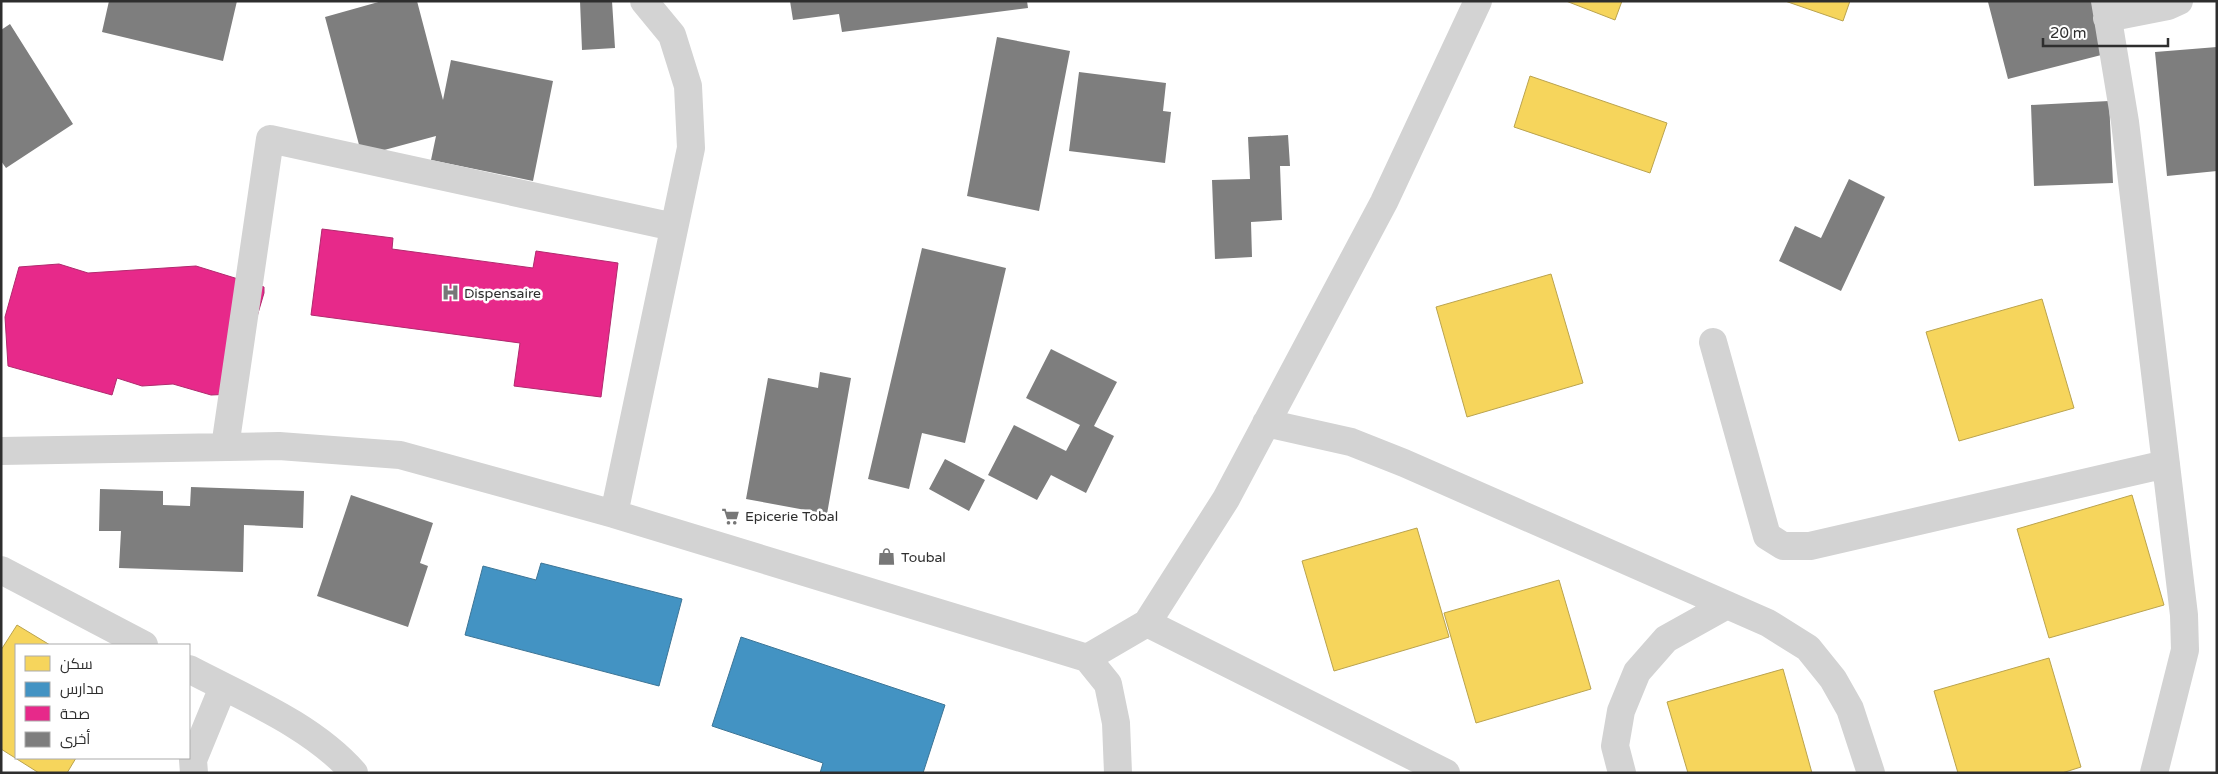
<svg xmlns="http://www.w3.org/2000/svg" width="2218" height="774" font-family="'Varela Round',Cairo,sans-serif">
<rect width="100%" height="100%" fill="#fff"/>
<path fill="#f6d55c" stroke="#baa34e" d="M1566,1H1622L1615,20Z
M1785,1H1850L1843,21Z
M1530,76L1667,123L1650,173L1514,127Z
M1551,274L1583,383L1467,417L1436,307Z
M2042,299L2074,408L1959,441L1926,332Z
M2132,495L2164,605L2049,638L2017,529Z
M1417,528L1449,637L1334,671L1302,561Z
M1559,580L1591,689L1476,723L1444,613Z
M17,625L50,645H16V758H76L67,773H39L1,749V650Z
M2049,658L2081,767L2062,773H1958L1934,691Z
M1783,669L1812,773H1688L1667,702Z"/>
<path fill="#4393c3" stroke="#3d7596" d="M541,563L682,599L659,686L465,635L483,566L536,580Z
M741,637L945,705L923,773H820L823,763L712,726Z"/>
<path fill="#e7298a" stroke="#b02a6e" d="M322,229L393,238L392,249L533,268L536,251L618,263L601,397L514,386L520,343L311,315Z
M59,264L88,273L196,266L264,287V293L234,394L211,395L173,384L142,386L117,378L112,395L8,366L5,317L19,267Z"/>
<path fill="#7e7e7e" d="M109,1H237L223,61L102,32Z
M382,1H417L443,100L451,60L553,81L533,181L431,160L436,136L362,156L325,17Z
M580,1H612L615,48L582,50Z
M790,1H1027L1028,8L842,32L839,14L793,20Z
M1990,1H2100L2113,52L2008,79L1988,2Z
M10,24L73,124L6,168L1,161V30Z
M997,37L1070,51L1039,211L967,196Z
M2217,47V171L2167,176L2155,52Z
M1079,72L1166,83L1163,111L1171,112L1165,163L1069,151Z
M2109,101L2113,183L2034,186L2031,105Z
M1288,135L1290,166H1280L1282,220L1251,222L1252,257L1215,259L1212,180L1250,179L1248,137Z
M1849,179L1885,197L1841,291L1779,261L1795,226L1821,238Z
M922,248L1006,268L965,443L922,433L909,489L868,479Z
M1051,349L1117,382L1094,426L1114,436L1086,493L1051,475L1037,500L988,475L1014,425L1066,451L1080,425L1026,398Z
M820,372L851,378L827,514L746,499L768,378L818,388Z
M945,459L985,480L969,511L929,489Z
M191,487L304,491L303,528L244,525L243,572L119,568L121,531H99L100,489L163,491V505L190,506Z
M351,495L433,523L420,563L428,566L408,627L317,596Z"/>
<g fill="none" stroke-linecap="round" stroke-linejoin="round">
<path stroke="#d3d3d3" stroke-width="28" d="M2105,1L2125,122L2184,615L2185,650L2154,773
M2107,18L2168,6L2179,1
M1713,342L1767,536L1783,546H1810L2166,464
M1266,423L1351,442L1404,463L1768,623L1808,648L1833,679L1850,709L1871,773
M225,447L270,139L674,227
M1,451L279,446L400,455L614,514L1087,658
M614,514L691,148L688,86L672,35L644,1
M1,570L144,645
M1147,623L1446,773
M189,669C244,698 312,725 354,773
M194,773L193,760L223,687
M1118,773L1116,723L1108,684L1087,658L1147,623L1226,499L1384,202L1478,1
M1622,773L1615,746L1621,711L1637,672L1666,639L1727,605"/>
</g>
<defs>
<symbol id="hospital-bare" viewBox="-9 -9 18 18"><path d="M-5-5h3v3.5h4V-5h3V5h-3V1.5h-4V5h-3Z" fill="#777" stroke="#fff" stroke-width="2.5" paint-order="stroke"/></symbol>
<symbol id="supermarket-bare" viewBox="-9 -9 18 18"><path d="M-6-5.5h2.5l.6 2H6L4.5 2H-2.5L-4.4-4H-6ZM-1.5 3.2a1.3 1.3 0 1 0 .1 0ZM3 3.2a1.3 1.3 0 1 0 .1 0Z" fill="#777" stroke="#fff" stroke-width="2.5" paint-order="stroke"/></symbol>
<symbol id="shop-bare" viewBox="-9 -9 18 18"><path d="M-5-2.5h2.3a2.7 3.5 0 0 1 5.4 0H5L5.5 6h-11ZM-1.5-2.5h3a1.5 2.3 0 0 0-3 0Z" fill="#777" stroke="#fff" stroke-width="2.5" paint-order="stroke"/></symbol>
</defs>
<g fill-rule="evenodd">
<use href="#hospital-bare" x="438" y="280" width="25" height="25"/>
<use href="#supermarket-bare" x="718" y="504" width="25" height="25"/>
<use href="#shop-bare" x="874" y="544" width="25" height="25"/>
</g>
<g text-anchor="middle" stroke-width="5" stroke-linejoin="round" paint-order="stroke">
<g font-size="14" fill="#2e2e2e" stroke="#fff" text-anchor="start">
<text x="464" y="298">Dispensaire</text>
<text x="745" y="521">Epicerie Tobal</text>
<text x="901" y="562">Toubal</text>
</g>
</g>
<rect width="2218" height="774" fill="none" stroke="#2e2e2e" stroke-width="5"/>
<rect x="15" y="644" width="175" height="115" fill="#ffffff" stroke="#ababab"/>
<rect x="25" y="656" width="25" height="15" fill="#f6d55c" stroke="#ababab"/>
<text x="60" y="669" font-size="15" fill="#2e2e2e">سكن</text>
<rect x="25" y="682" width="25" height="15" fill="#4393c3" stroke="#ababab"/>
<text x="60" y="694" font-size="15" fill="#2e2e2e">مدارس</text>
<rect x="25" y="706" width="25" height="15" fill="#e7298a" stroke="#ababab"/>
<text x="60" y="719" font-size="15" fill="#2e2e2e">صحة</text>
<rect x="25" y="732" width="25" height="15" fill="#7e7e7e" stroke="#ababab"/>
<text x="60" y="744" font-size="15" fill="#2e2e2e">أخرى</text>
<path d="M2043 38v8h125v-8" fill="none" stroke="#2e2e2e" stroke-width="2.5"/>
<text x="2050" y="38" font-size="15" fill="#2e2e2e" stroke="#ffffff" stroke-width="4" paint-order="stroke">20 m</text>
</svg>
